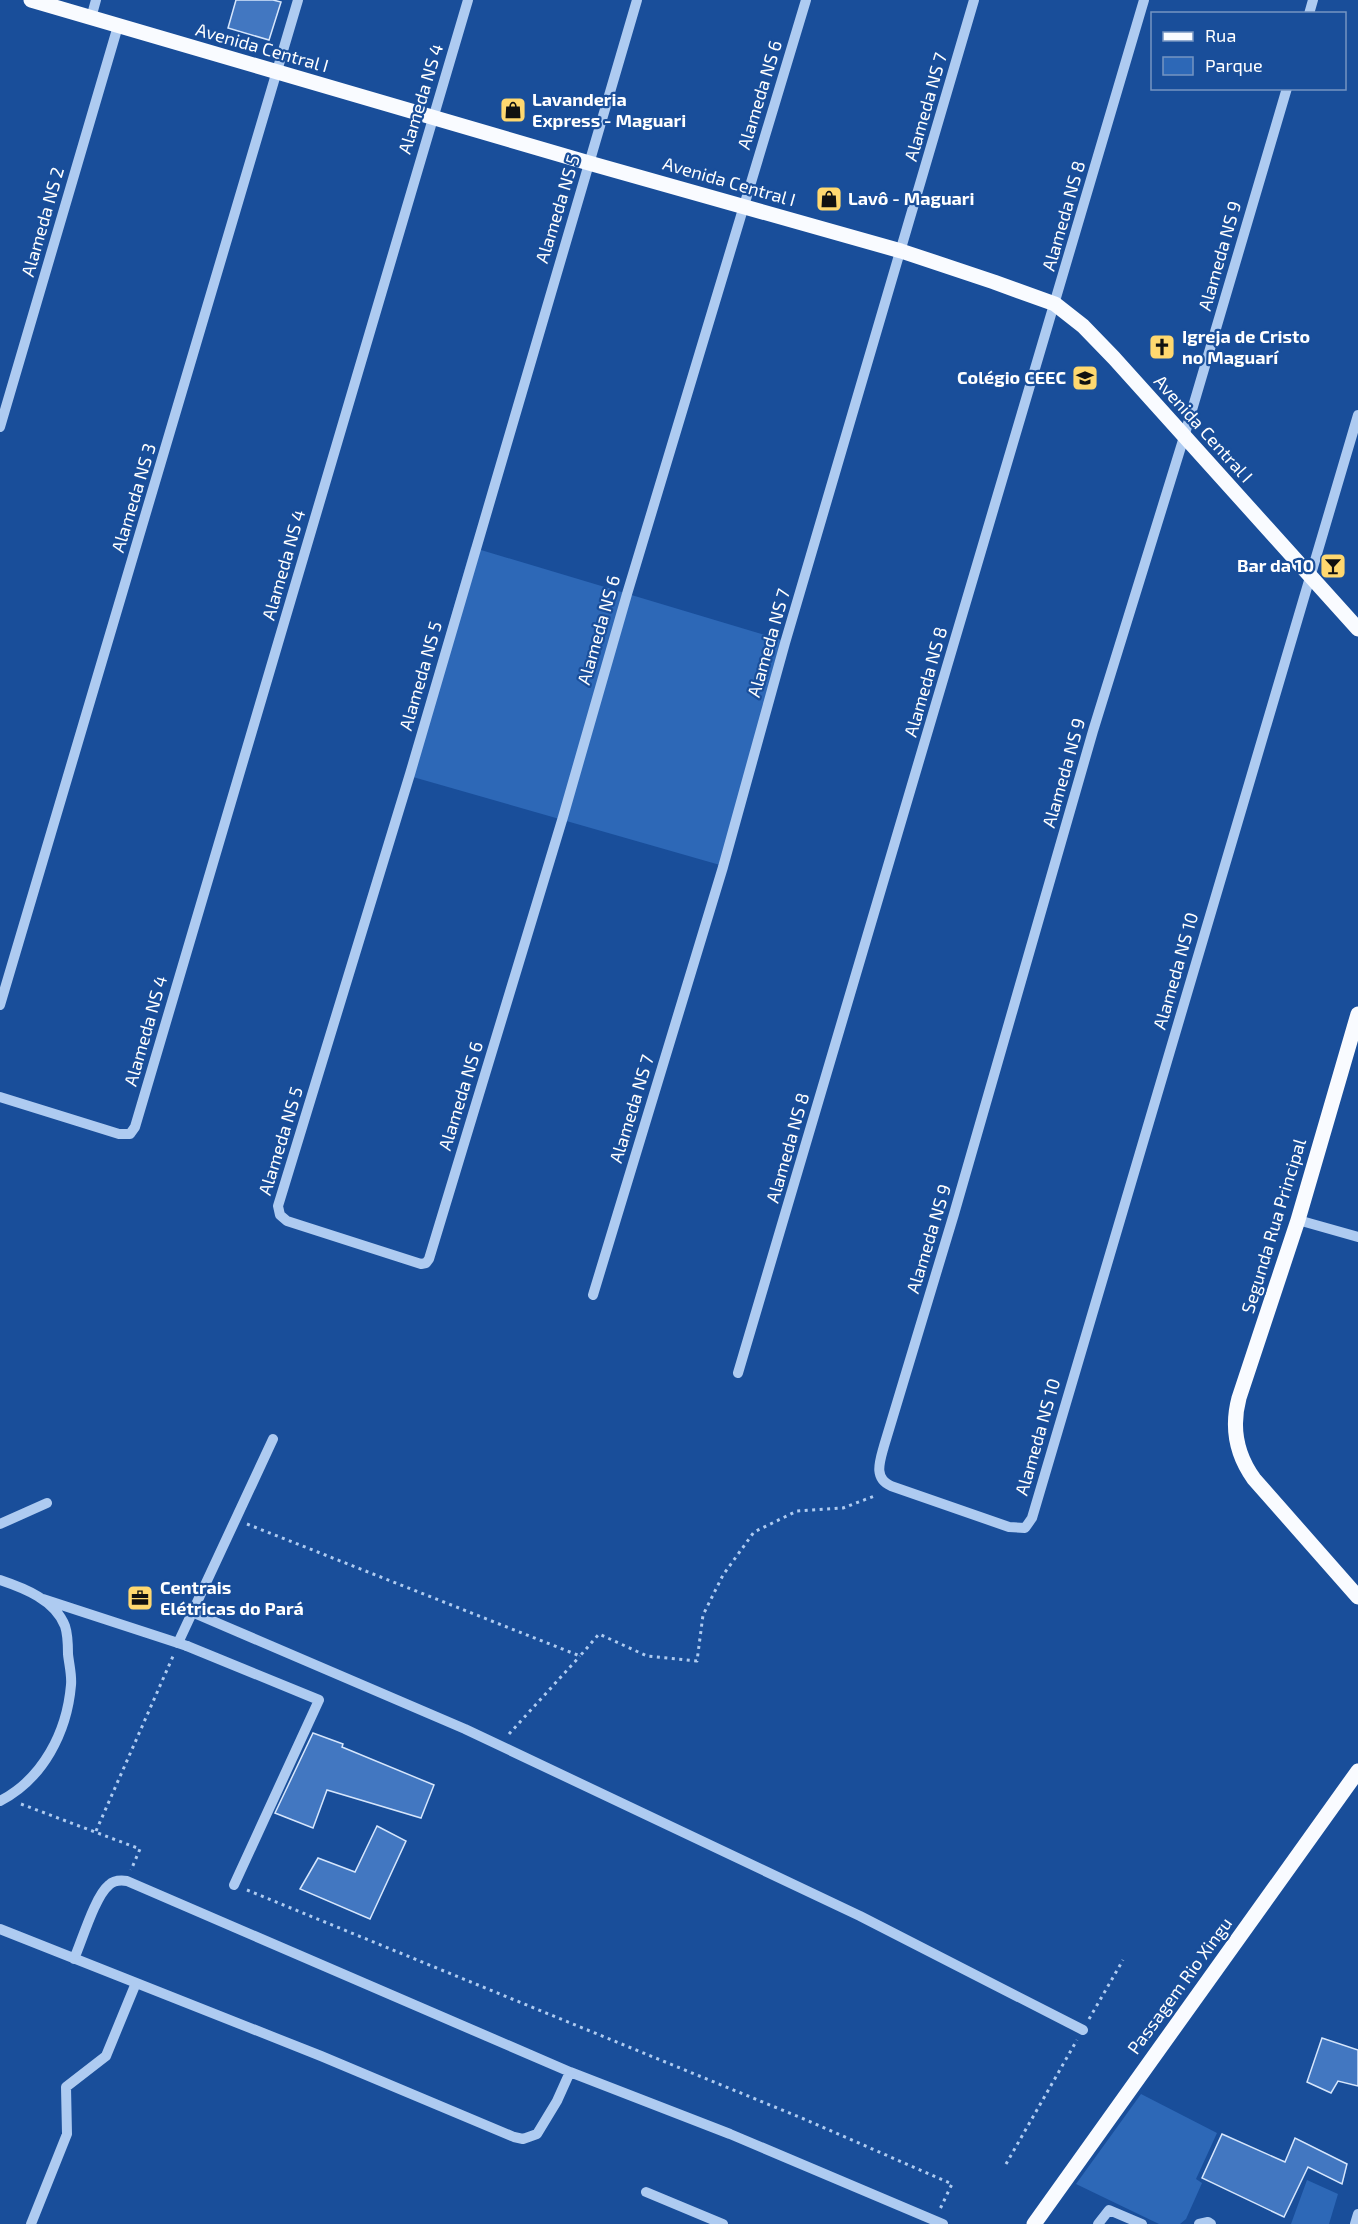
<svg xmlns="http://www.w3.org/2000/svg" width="1358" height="2224" font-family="'Exo 2',sans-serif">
<rect width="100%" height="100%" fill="#194e9a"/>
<path fill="#2d68b7" d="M471,547L785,641L720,865L406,775Z
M1141,2094L1217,2133L1196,2179L1202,2183L1186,2219L1180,2224H1159L1076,2184Z
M1307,2180L1338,2194L1329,2224H1291Z"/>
<path fill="#4277c1" stroke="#d6e6fc" stroke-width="1.5" d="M236,0H273L281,2L269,40L228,28Z
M313,1733L343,1744L342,1747L434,1785L421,1818L327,1790L313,1828L275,1813Z
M377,1826L406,1841L370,1919L300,1889L318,1858L355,1872Z
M1322,2038L1358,2050V2086L1338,2081L1331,2093L1307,2082Z
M1222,2134L1285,2162L1295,2138L1347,2164L1342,2184L1308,2167L1284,2217L1202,2178Z"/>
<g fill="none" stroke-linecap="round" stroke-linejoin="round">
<path stroke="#aecbf1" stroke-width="3" stroke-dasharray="3 4.5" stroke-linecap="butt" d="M247,1524L580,1656L599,1634L647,1656L697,1661L703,1615L723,1575L754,1532L797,1511L843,1508L877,1495
M509,1734L580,1656
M21,1804L140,1849L131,1870
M96,1831L174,1654
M247,1890L804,2119L952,2184L940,2209
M1089,2019L1123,1960
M1006,2164L1077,2040"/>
<path stroke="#aecbf1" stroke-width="10" d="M637,0L410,774L278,1206L280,1215L287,1221L421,1264L426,1263L429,1259L563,817L627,594L806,0
M1309,14L1313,0
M91,18L96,0
M1287,88L1184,437L1093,731L954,1214L884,1446C880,1461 873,1478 891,1486L1009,1527L1025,1528L1032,1518L1358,415
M0,427L118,26
M0,1005L298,0
M0,1097L119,1134H130L135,1127L468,0
M1298,1220L1358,1237
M593,1295L723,867L785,643L974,0
M738,1373L1144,0
M0,1524L47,1503
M0,1580C24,1588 55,1600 65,1626C68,1635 68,1645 68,1654C69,1664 72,1675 71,1685C67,1732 43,1779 0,1801
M43,1599L178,1643L273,1439
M194,1613L465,1729L860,1916L1083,2030
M187,1646L319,1700L234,1885
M0,1929L321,2056L514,2137L523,2139L537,2134L557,2101L570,2072
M74,1959C82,1941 95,1896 109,1885C114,1880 120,1880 127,1881L570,2072L730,2134L943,2224
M646,2192L723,2224
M31,2224L67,2134L66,2087L106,2056L136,1983
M1098,2224L1109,2210L1142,2224
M1199,2224L1208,2222L1211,2224
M1355,2224L1358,2214"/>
<path stroke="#f9fbff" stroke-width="15" d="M31,0L589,163L901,251L994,282L1055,304L1083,326L1114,358L1358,629
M1358,1014L1298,1220L1239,1398C1231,1428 1236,1454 1254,1479L1358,1597
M1034,2224L1358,1771"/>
<path stroke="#aecbf1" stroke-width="10" d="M178,1643L187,1646"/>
</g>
<defs>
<symbol id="shop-square" viewBox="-11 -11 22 22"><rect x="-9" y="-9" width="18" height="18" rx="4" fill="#ffd86f" stroke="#194e9a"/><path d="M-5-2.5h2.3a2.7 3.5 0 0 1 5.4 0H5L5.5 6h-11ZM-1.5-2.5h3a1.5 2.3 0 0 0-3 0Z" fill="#111"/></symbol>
<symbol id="church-square" viewBox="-11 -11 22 22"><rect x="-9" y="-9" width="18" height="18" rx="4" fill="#ffd86f" stroke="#194e9a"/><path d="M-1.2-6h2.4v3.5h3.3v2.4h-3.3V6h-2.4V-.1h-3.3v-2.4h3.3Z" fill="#111"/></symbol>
<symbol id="school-square" viewBox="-11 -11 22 22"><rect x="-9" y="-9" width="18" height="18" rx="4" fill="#ffd86f" stroke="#194e9a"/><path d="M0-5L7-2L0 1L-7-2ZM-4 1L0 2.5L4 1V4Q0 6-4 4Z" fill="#111"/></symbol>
<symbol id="bar-square" viewBox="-11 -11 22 22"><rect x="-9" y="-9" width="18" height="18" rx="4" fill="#ffd86f" stroke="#194e9a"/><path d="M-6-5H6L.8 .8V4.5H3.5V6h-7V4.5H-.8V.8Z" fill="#111"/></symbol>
<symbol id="office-square" viewBox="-11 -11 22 22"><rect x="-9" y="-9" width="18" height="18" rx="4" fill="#ffd86f" stroke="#194e9a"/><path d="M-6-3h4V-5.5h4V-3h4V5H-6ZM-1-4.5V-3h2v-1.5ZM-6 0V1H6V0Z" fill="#111"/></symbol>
</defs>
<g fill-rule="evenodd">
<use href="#shop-square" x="498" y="95" width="30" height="30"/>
<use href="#shop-square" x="814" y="184" width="30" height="30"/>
<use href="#church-square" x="1147" y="332" width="30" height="30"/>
<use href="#school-square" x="1070" y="363" width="30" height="30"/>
<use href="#bar-square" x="1318" y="551" width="30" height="30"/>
<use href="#office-square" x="125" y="1583" width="30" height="30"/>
</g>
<g text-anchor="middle" stroke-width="4.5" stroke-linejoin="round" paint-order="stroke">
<g font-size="18" fill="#fff" stroke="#194e9a">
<text transform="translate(262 48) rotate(16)" y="6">Avenida Central I</text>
<text transform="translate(760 95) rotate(-73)" y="6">Alameda NS 6</text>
<text transform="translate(421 99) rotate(-73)" y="6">Alameda NS 4</text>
<text transform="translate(926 107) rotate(-74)" y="6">Alameda NS 7</text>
<text transform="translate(729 182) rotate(16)" y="6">Avenida Central I</text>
<text transform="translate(558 209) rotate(-73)" y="6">Alameda NS 5</text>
<text transform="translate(1064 216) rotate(-74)" y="6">Alameda NS 8</text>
<text transform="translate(43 222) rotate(-74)" y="6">Alameda NS 2</text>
<text transform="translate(1220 256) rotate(-74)" y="6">Alameda NS 9</text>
<text transform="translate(1203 429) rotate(48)" y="6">Avenida Central I</text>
<text transform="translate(134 498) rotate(-73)" y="6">Alameda NS 3</text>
<text transform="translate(284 565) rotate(-74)" y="6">Alameda NS 4</text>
<text transform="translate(599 630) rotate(-74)" y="6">Alameda NS 6</text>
<text transform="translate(769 643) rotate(-74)" y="6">Alameda NS 7</text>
<text transform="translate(421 676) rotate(-74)" y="6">Alameda NS 5</text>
<text transform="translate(926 682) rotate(-74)" y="6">Alameda NS 8</text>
<text transform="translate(1064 773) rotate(-74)" y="6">Alameda NS 9</text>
<text transform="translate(1176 971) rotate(-74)" y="6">Alameda NS 10</text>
<text transform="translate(146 1031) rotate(-74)" y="6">Alameda NS 4</text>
<text transform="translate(461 1096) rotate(-73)" y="6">Alameda NS 6</text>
<text transform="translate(632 1109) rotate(-73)" y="6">Alameda NS 7</text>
<text transform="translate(281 1141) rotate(-73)" y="6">Alameda NS 5</text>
<text transform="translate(788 1148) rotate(-74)" y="6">Alameda NS 8</text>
<text transform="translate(1274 1226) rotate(-73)" y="6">Segunda Rua Principal</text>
<text transform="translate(929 1239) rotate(-73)" y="6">Alameda NS 9</text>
<text transform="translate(1038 1437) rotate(-74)" y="6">Alameda NS 10</text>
<text transform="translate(1180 1986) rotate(-54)" y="6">Passagem Rio Xingu</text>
</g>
<g font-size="18" font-weight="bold" fill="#fff" stroke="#194e9a" text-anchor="start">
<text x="532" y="106">Lavanderia<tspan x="532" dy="21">Express - Maguari</tspan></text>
<text x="848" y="205">Lavô - Maguari</text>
<text x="1182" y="343">Igreja de Cristo<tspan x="1182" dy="21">no Maguarí</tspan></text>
<text x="1066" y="384" text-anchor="end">Colégio CEEC</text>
<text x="1314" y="572" text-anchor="end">Bar da 10</text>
<text x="160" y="1594">Centrais<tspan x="160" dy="21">Elétricas do Pará</tspan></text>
</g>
</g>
<rect x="1151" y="12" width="195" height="78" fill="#194e9a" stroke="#7595c2" stroke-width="1.5"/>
<rect x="1163" y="32" width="30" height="9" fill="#f9fbff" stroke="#7595c2" stroke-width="1.5"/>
<text x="1205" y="42" font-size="18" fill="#ffffff">Rua</text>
<rect x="1163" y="57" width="30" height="18" fill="#2d68b7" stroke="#7595c2" stroke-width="1.5"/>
<text x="1205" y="72" font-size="18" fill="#ffffff">Parque</text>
</svg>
